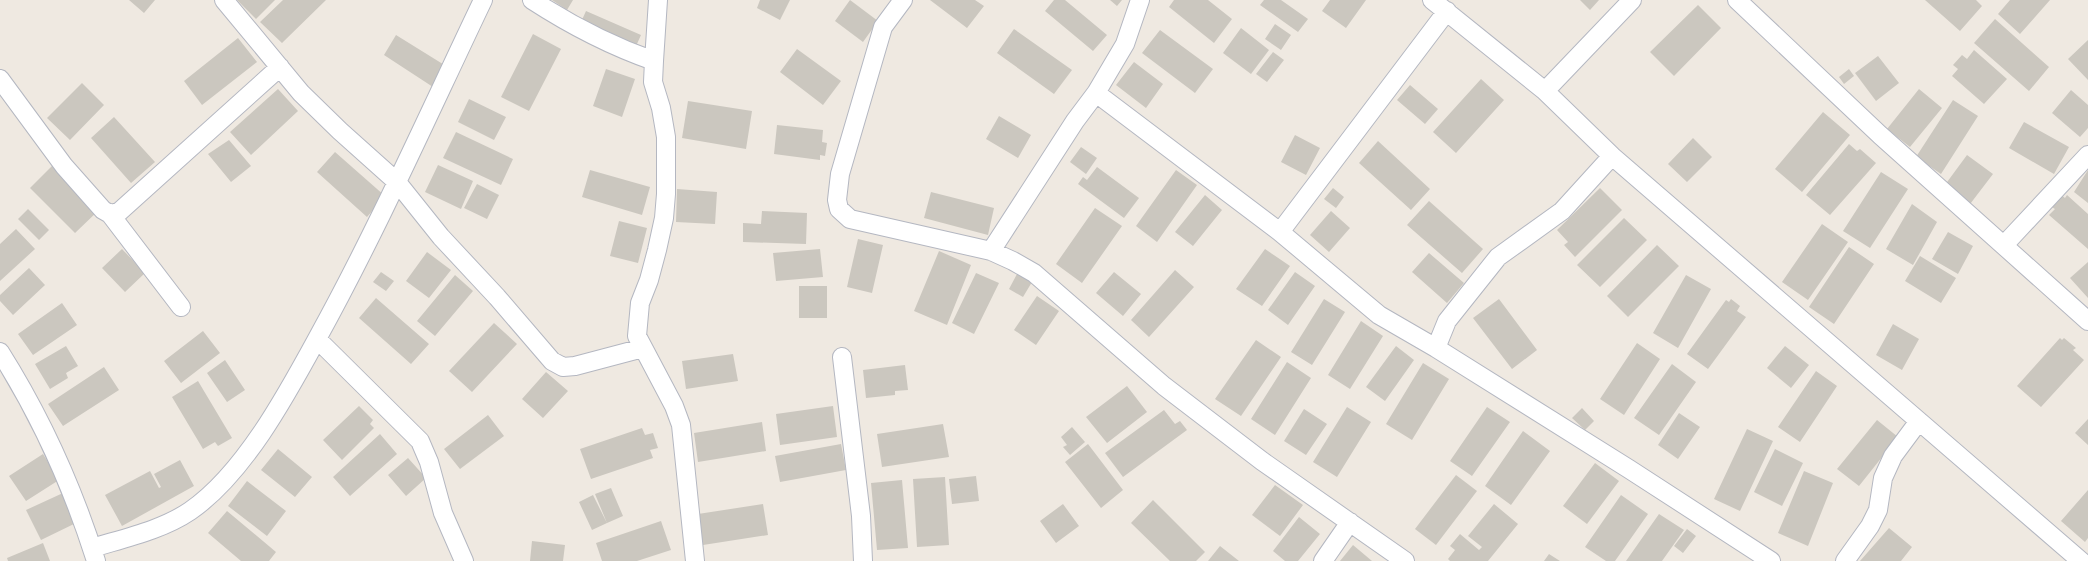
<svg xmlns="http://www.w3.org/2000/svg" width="2088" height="561" font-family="'Source Sans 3',sans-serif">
<rect width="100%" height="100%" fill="#efe9e1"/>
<path fill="#cbc7bf" d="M129,0H155L144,13Z
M237,0H275L256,19Z
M283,0H326L282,43L260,22Z
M552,0H573L567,10Z
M760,0H790L780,20L757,8Z
M850,0L878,21L863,42L835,21Z
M930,0H975L984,6L967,28Z
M1054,0H1065L1107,35L1093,51L1045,11Z
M1110,0H1122L1117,6Z
M1174,0H1208L1232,19L1214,43L1169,7Z
M1264,0H1281L1308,19L1298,32L1260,5Z
M1330,0H1366L1346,28L1322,11Z
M1580,0H1599L1590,10Z
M1925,0H1976L1982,6L1960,31Z
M2010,0H2050L2020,34L1998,14Z
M1698,5L1721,28L1674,76L1650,52Z
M586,11L641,35L632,55L577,31Z
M1995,19L2049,67L2029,91L1974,43Z
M1275,24L1291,35L1281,50L1265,39Z
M1241,28L1269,50L1251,74L1223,53Z
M1014,29L1072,70L1054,94L997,53Z
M1160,30L1213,69L1195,93L1142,53Z
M533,34L561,49L529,111L501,97Z
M396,35L446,66L433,87L384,55Z
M238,38L257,62L202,105L184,81Z
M2088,40V80L2068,59Z
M797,49L841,81L823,105L780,72Z
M1974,50L2007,79L1984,104L1952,76L1958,69L1953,65L1962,55L1967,59Z
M1273,52L1284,60L1267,82L1256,74Z
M1878,56L1899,83L1876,101L1855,73Z
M1134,62L1163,84L1146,108L1116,85Z
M606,69L635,79L622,117L593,106Z
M1849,69L1854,76L1844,84L1839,77Z
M1481,79L1504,100L1456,153L1433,132Z
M82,83L104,105L70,140L47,118Z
M1410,85L1438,109L1425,124L1397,100Z
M278,89L298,111L251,155L230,132Z
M1919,89L1942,108L1910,147L1887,129Z
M2071,90L2088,105V128L2080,137L2052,113Z
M469,99L506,117L494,140L458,122Z
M1953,100L1978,116L1941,174L1916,157Z
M688,101L752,111L746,149L682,138Z
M1823,112L1850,135L1802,192L1775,169Z
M999,116L1031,135L1018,158L986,139Z
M114,117L155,162L131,183L91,138Z
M2024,122L2069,147L2054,174L2009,148Z
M777,125L823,130L822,142L827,143L825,156L820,155V160L774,154Z
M456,132L513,159L501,185L443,158Z
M1295,135L1320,148L1306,175L1281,162Z
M1693,138L1712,157L1687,182L1668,164Z
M229,140L251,166L231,182L208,154Z
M1378,141L1430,189L1411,210L1359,163Z
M1849,144L1857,151L1860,149L1876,163L1830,215L1806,195Z
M1081,147L1097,158L1086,174L1070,162Z
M335,152L385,196L367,217L317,172Z
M1967,155L1993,174L1964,212L1939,193Z
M54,164L99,210L75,233L30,188Z
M438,165L473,181L461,209L425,192Z
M1097,167L1139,198L1124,218L1078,184L1083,177L1087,180Z
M590,170L650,187L642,215L582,197Z
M1176,170L1197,185L1157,242L1136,226Z
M2088,170V203L2074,192Z
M1881,172L1908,189L1870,248L1843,231Z
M477,184L499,195L487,219L464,208Z
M1333,188L1344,197L1336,208L1324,199Z
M1600,188L1622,210L1575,257L1564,245L1568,242L1557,230Z
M677,189L717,192L715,224L676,222Z
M931,192L994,208L988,235L924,218Z
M2060,194L2065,198L2067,195L2088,214V249L2049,215L2055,209L2050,206Z
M1205,195L1222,210L1193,246L1175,232Z
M1429,201L1483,249L1462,273L1407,225Z
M1912,204L1937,222L1913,265L1886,249Z
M1095,208L1122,226L1082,283L1056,264Z
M28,209L49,230L39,240L18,219Z
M762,211L807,213L806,244L743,242V223L761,224Z
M1331,211L1350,228L1329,252L1310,235Z
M1624,218L1647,240L1600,287L1577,265Z
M619,221L647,228L638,263L610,256Z
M1822,224L1848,242L1808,300L1782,282Z
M16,229L35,249L0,281V244Z
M1948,232L1973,246L1958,274L1932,259Z
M858,239L883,245L872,293L847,287Z
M1657,245L1679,266L1628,317L1607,296Z
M1849,247L1874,264L1834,324L1809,307Z
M122,249L145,273L125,292L102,268Z
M820,249L823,277L776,281L773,253Z
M1265,249L1290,266L1262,306L1236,289Z
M939,251L971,265L947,325L914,311Z
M427,252L451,270L429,298L406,281Z
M1429,253L1464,283L1447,303L1412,272Z
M1920,256L1956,278L1941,303L1905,281Z
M2088,262V298L2070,278Z
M29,268L45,285L13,315L0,301V295Z
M1175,270L1194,287L1149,337L1131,320Z
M381,272L394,281L386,291L373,282Z
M1114,272L1141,294L1123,316L1096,293Z
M1295,272L1315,286L1288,325L1268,310Z
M976,273L999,283L974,334L952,323Z
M1017,274L1032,282L1023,297L1009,289Z
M455,275L473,291L435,336L417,321Z
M1686,275L1711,289L1678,348L1653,333Z
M799,286H827V318H799Z
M1037,296L1059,311L1036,345L1014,330Z
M376,298L429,344L411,364L359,318Z
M1324,299L1345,312L1312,365L1291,352Z
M1499,299L1537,350L1512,369L1473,318Z
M1731,299L1740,306L1737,311L1746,317L1708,369L1687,354L1726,300L1729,302Z
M62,303L77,325L33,355L18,334Z
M1361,321L1383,336L1350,389L1328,375Z
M494,323L517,344L472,392L449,371Z
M1893,324L1919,339L1902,370L1876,355Z
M203,331L220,353L181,383L164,361Z
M2060,338L2062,340L2064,338L2076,348L2073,350L2084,360L2041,407L2017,386Z
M1256,340L1281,357L1241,416L1215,399Z
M1637,343L1660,359L1624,415L1600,399Z
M66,346L78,366L66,373L68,378L50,389L35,364Z
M1396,346L1414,360L1385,401L1366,387Z
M1785,346L1809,365L1791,388L1767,368Z
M733,354L738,381L686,389L682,361Z
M225,360L245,390L227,402L207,373Z
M1287,362L1311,378L1275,435L1251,419Z
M1423,363L1449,379L1412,440L1386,424Z
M1672,364L1696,382L1659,435L1634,418Z
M905,365L908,390L895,391V395L866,398L863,370Z
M104,367L119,390L63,426L48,404Z
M1816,371L1837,386L1800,442L1778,427Z
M546,372L568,391L543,418L522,399Z
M198,381L232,438L218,446L215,442L203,449L172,397Z
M1127,386L1147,412L1107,443L1086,417Z
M359,406L373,420L370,424L374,428L342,460L323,440Z
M833,406L837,437L780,445L776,414Z
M1347,407L1371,422L1337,477L1313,462Z
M1487,407L1510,422L1472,476L1450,461Z
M1582,408L1594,421L1585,430L1572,418Z
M1304,409L1327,424L1306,455L1284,441Z
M1164,410L1175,424L1180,421L1187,430L1123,477L1105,453Z
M1679,413L1700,427L1678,459L1658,445Z
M488,415L504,436L460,469L444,449Z
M2088,419V445L2075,433Z
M1877,420L1898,437L1859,486L1837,469Z
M762,422L766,451L698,462L694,433Z
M943,424L949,457L882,467L877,434Z
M1072,427L1085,442L1070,455L1063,447L1067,445L1061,437Z
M642,428L645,435L653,433L658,448L650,450L653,458L591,479L580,449Z
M1747,429L1773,441L1740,511L1714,499Z
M1523,431L1550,451L1511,505L1485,486Z
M380,434L397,454L350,496L333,477Z
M841,444L846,470L780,482L775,456Z
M1088,444L1123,490L1101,508L1065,462Z
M278,449L312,477L295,497L261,470Z
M1775,449L1803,463L1782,506L1754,492Z
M43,454L59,480L26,501L9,476Z
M408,458L426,478L406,496L388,475Z
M180,460L194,486L122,526L105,495L150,471L159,488L161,487L154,474Z
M1595,463L1619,481L1587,524L1563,506Z
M1804,471L1833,483L1808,546L1778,533Z
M1456,475L1477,491L1436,545L1415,529Z
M976,476L979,501L952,504L949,479Z
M945,477L949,545L917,547L913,479Z
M902,480L908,548L877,550L871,483Z
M247,481L286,511L267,536L228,506Z
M1275,485L1303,505L1280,536L1252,515Z
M611,488L623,516L607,523L595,494Z
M2088,490V538L2085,542L2061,521Z
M63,493L78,522L41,540L26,510Z
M593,495L607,523L592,530L579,502Z
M1621,495L1648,514L1615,561H1606L1585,547Z
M1153,500L1205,552L1196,561H1170L1131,523Z
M763,504L768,535L703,545L698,514Z
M1063,504L1079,526L1056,543L1040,521Z
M1494,504L1518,524L1488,561H1450L1448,559L1455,550L1450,546L1460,534L1479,550L1482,547L1468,536Z
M227,511L276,552L269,561H241L208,533Z
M1659,514L1684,530L1662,561H1626Z
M1299,517L1320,534L1298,561H1285L1273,551Z
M661,521L671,550L637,561H602L596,543Z
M1889,528L1912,547L1901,561H1860Z
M1687,529L1696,536L1683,553L1674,546Z
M532,541L565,545L563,561H530Z
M43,543L50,561H8L7,558Z
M1353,545L1372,561H1340Z
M1220,546L1239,561H1208Z
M1549,554L1560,561H1544Z"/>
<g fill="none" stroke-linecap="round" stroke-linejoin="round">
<defs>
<path id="street" d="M224,0L301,93L340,131L397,182L441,237L497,297L552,361L563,367L575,366L643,348
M532,0C569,24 611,46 654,61L653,82L661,108L666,137V194L664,218L657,250L649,280L640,303L637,336L674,406L681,425L695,561
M903,0L883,27L840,174L837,200L839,209L850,219L991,251L1013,261L1034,273L1164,386L1262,461L1405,561
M1432,0L1545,91L1612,156L2081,561
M1737,0L1880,135L2088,321
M1447,11L1280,232L1379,315L1436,348L1629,469L1771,561
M654,61L658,0
M0,79L64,166L103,210L110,214L119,212L280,67
M1545,91L1632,0
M1096,93L1280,232
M110,214L181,307
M2004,245L2088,155
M991,251L1075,121L1096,93L1125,44L1140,0
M317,339L420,441L429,462L443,513L464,561
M1436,348L1447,321L1498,257L1562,211L1612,156
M0,352C41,417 73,488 96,561
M842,357L861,516L863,561
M92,548C125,538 162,530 190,511C244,474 287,394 318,337C378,228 429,113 483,0
M1323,561L1350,522
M1845,561L1870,526L1878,510L1883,478L1893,456L1919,421"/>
</defs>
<use href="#street" stroke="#b4b7c1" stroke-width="20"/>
<use href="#street" stroke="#fff" stroke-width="18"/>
</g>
</svg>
